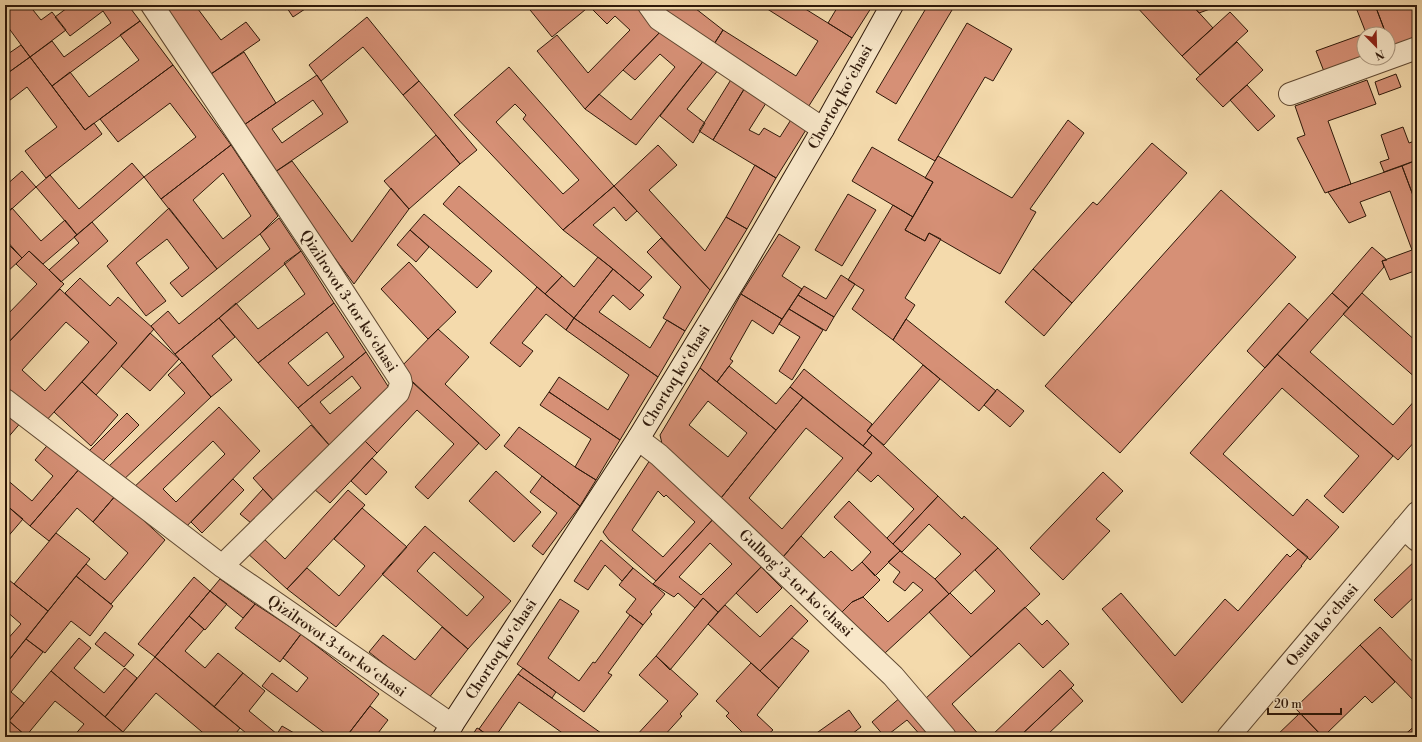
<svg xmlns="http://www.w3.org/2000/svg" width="1422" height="742" font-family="'Libre Bodoni',serif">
<rect width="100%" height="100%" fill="#f4daac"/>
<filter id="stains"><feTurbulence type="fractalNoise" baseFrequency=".005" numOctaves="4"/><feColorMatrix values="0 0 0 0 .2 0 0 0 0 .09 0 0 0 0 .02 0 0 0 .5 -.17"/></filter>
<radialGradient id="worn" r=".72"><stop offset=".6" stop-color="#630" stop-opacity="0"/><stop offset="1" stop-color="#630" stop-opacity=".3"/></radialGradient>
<path fill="#d69076" stroke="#2f190a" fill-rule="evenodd" d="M5,5H29L41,20L52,12L66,30L30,57L5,23Z
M71,5H128L140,21L52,86L30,57L52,41L64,57L111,23L103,11L70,36L55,17Z
M162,5H195L221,40L246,22L260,40L208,76Z
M285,5H311L293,17Z
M352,5H362L355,10Z
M526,5H591L552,37Z
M596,5H641L664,28L585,109L537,51L557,35L588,73L630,30L615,16L607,24L592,9Z
M659,5H691L723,30L709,52Z
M761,5H799L852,38L805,112L709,52L723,30L796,76L818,41Z
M832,5H873L852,38L828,23L837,8Z
M928,5H955L896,104L876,92Z
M1135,5H1192L1213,28L1182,56Z
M1192,5H1221L1199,13Z
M1355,5H1375L1386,34H1364V58L1325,74L1316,51L1366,33Z
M1375,5H1417V40L1391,50L1388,41V34H1386Z
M1230,12L1248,31L1200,75L1182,56Z
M367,17L419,81L403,95L363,47L321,81L309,65Z
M140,21L173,65L85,130L52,86L70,72L89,97L139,60L120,35Z
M967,23L1012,49L993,81L985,77L935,161L898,140Z
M664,28L705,59L636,145L585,109L599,94L631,120L675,67L660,54L635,80L623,70Z
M1237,42L1263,70L1223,107L1196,79Z
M21,45L30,57L5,75V56Z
M244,52L276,103L241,127L208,76Z
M30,57L85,130L94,123L102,134L46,178L25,151L57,127L27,87L5,104V75Z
M705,59L719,69L687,109L705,123L693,143L660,116Z
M173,65L231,145L161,199L144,177L196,137L170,103L118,142L100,119Z
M509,67L614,186L563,230L454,115ZM515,104L526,115L523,119L579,180L563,194L496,122Z
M1396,74L1401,87L1379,95L1375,82Z
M317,75L348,122L272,174L241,127ZM313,100L323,114L282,143L272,129Z
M732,78L746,86L713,140L699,131Z
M1367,80L1376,104L1328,121L1351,184L1325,193L1297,138L1305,135L1295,106Z
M419,81L477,150L460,164L403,95Z
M1247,85L1275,116L1258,131L1230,100Z
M746,86L768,100L749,130L759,135L764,128L780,137L794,115L809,125L776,178L713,140Z
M1068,120L1084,133L1030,209L1036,212L1000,274L929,233L925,241L905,230L933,182L925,178L938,156L1012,198Z
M1403,127L1409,143L1417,140V160L1384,172L1380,162L1389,159L1381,135Z
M436,135L460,164L409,209L384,181Z
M1152,143L1187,173L1072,303L1033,269L1093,202L1097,205Z
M231,145L278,216L260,234L217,269L161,199ZM223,173L251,216L223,239L193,200Z
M658,145L677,165L649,190L705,251L726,217L747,229L710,290L614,186Z
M872,147L933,182L913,217L852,181Z
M1417,160V206L1402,166Z
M292,161L352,242L391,188L409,209L354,284L272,174Z
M132,163L144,177L77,235L36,187L50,175L79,209Z
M755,165L776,178L747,229L726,217Z
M1402,166L1417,206V270L1390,280L1382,261L1412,250L1390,191L1360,202L1366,216L1349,223L1328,192Z
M22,171L36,187L5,215V186Z
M459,186L562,276L545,294L443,204Z
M614,186L637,211L626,221L614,207L593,225L652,277L639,291L613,269L563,230Z
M1221,190L1296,257L1120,453L1045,386Z
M848,194L876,210L842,266L815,250Z
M893,205L913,217L905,230L925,241L929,233L941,239L905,298L915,305L893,340L852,309L864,290L848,280Z
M12,208L41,241L65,220L77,235L43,264L29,251L22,258L5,239V215Z
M169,208L217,269L182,297L170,283L189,268L167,239L136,263L166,301L146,316L107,266Z
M424,214L492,271L477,288L410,230Z
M279,218L301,251L175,354L151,326L168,311L179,324L270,249L260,234Z
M92,222L108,241L61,282L49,270L79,243L74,237Z
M410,230L429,247L416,262L397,245Z
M779,234L800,247L782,276L802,289L782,319L741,294Z
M661,238L710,290L685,331L663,318L681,287L647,252Z
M9,245L22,258L5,274V249Z
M1372,247L1387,260L1382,261L1384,267L1349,308L1332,293Z
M29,251L64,284L5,346V317L37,284L16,264Z
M301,251L334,303L258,363L219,318L236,303L258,329L305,294L284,263Z
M598,257L613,269L574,318L545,294L562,276L574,287Z
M409,262L456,312L428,339L381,289Z
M613,269L644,295L630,310L613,295L599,312L650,348L667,320L685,331L658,377L574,318Z
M1033,269L1072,303L1044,336L1005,302Z
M841,275L855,284L834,317L798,295L804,286L826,299Z
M80,278L110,306L118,297L154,329L96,395L82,382L117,343L65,293Z
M537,287L574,318L566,330L546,314L522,343L533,351L520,367L490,343Z
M60,289L117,343L45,422L5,387V346ZM66,322L89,342L45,391L22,370Z
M1332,293L1349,308L1310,352L1393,425L1417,398V439L1398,460L1277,354Z
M1362,293L1417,342V379L1343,314Z
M741,294L782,319L773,334L752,320L730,359L733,361L717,382L700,368Z
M798,295L834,317L826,331L789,309Z
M334,303L366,352L298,408L258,363ZM327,332L344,357L308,386L288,363Z
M1289,303L1308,320L1265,368L1247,351Z
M789,309L823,330L792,380L779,371L800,337L779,324Z
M219,318L235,337L212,356L232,380L211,397L175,354Z
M574,318L658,377L620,440L549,392L559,377L608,410L629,375L566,330Z
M906,319L996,391L979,411L893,340Z
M438,329L469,357L445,384L500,435L486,450L399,369Z
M150,333L179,359L150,391L121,366Z
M366,352L393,394L330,446L298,408ZM352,376L361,388L330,414L320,402Z
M1277,354L1393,456L1343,513L1324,496L1359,456L1282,388L1223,454L1293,516L1307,499L1339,527L1310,560L1190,453Z
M182,362L211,397L120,483L106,469L185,393L168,375Z
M923,365L940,379L884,445L867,431Z
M729,366L776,404L790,387L803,397L776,430L717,382Z
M700,368L776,430L721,498L663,448L660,435ZM708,401L747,433L728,457L689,425Z
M804,369L872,424L867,431L872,435L863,446L790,387Z
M82,382L118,415L91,446L54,412Z
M412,382L479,443L428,499L415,487L454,444L417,410L377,453L361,437Z
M997,389L1024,411L1010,427L984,405Z
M549,392L620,440L596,480L575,467L591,439L540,405Z
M803,397L872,453L783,557L721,498ZM806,428L843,458L782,529L749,498Z
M5,405L23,420L5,441Z
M219,407L260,451L181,532L131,490ZM213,441L225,454L176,502L163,489Z
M127,413L139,425L98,466L86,454Z
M311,425L330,446L273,500L253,478Z
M519,427L575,467L596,480L580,506L504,446Z
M872,435L938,496L893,544L887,538L914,509L878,475L871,482L857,470L872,453L863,446Z
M361,437L377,453L330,503L314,489Z
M51,441L81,467L30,526L5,504V478L32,501L53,476L35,460Z
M372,458L387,472L366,495L351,481Z
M650,460L717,515L656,581L609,540L603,532ZM658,491L664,497L666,495L695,522L663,557L632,530Z
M81,467L116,495L93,522L77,508L49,541L30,526Z
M496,471L541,512L514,542L469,501Z
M1103,472L1123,491L1096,519L1110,531L1063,580L1030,548Z
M542,476L580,506L543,555L532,546L557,513L530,492Z
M233,479L244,490L202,533L191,522Z
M263,489L273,500L251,523L240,514Z
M348,490L365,505L287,589L246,552L261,536L285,559Z
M116,495L165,540L111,604L76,576L86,564L105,580L128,553L93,522Z
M938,496L962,519L964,516L998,548L949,594L935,579L961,554L929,524L902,552L893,544Z
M849,501L900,551L875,576L862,562L871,552L834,517Z
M5,504L23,519L5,540Z
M362,508L407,547L336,627L287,589L307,568L339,596L365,566L334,539Z
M717,515L766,562L718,612L703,598L695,608L678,593L674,597L653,584ZM710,543L732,564L701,595L679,577Z
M425,526L511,601L468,649L382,574ZM434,552L484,597L467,616L417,571Z
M56,533L90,559L48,611L14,584Z
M801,536L824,558L831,551L852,571L862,562L880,580L863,597L852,602L841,613L783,557Z
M601,540L633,568L622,581L605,565L588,590L574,581Z
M998,548L1040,594L971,657L929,612L950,593L971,614L995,591L975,570Z
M1298,549L1308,557L1301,566H1302L1182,703L1102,609L1121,593L1175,656L1225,599L1238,611L1287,554L1290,557Z
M900,551L935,579L949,594L885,653L842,612L852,602L863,597L888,622L923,590L913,582L905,591L893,582L900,572L888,562Z
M1417,559V594L1392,618L1374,600Z
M761,567L782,588L757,613L736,593Z
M633,568L665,594L650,612L652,614L643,625L626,612L636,599L619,585Z
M76,576L113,606L90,636L71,621L45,653L26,639Z
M194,577L210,591L155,657L138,644Z
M220,579L255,604L243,618L210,591Z
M9,580L48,611L5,665V642L21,624L5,610V584Z
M210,591L227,604L205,630L189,616Z
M703,598L718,612L670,670L656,656Z
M560,599L579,611L548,658L579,681L593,662L595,663L630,615L643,625L608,673L612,675L584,712L517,664Z
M255,604L301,634L280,662L235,628Z
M725,605L760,637L791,605L808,621L760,671L708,624Z
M1025,607L1042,625L1047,620L1069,644L1043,668L1019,643L952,704L981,737H954L925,699Z
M189,616L204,629L185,651L205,668L218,653L243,673L214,707L155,657Z
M442,627L468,649L428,699L369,652L383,635L415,660Z
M1380,627L1417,666V704L1360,645Z
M105,632L134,655L124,667L95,644Z
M301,634L379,694L346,737H330L262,686L272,673L297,692L308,678L283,658Z
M79,638L91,648L74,668L104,693L125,668L137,678L105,717L51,671Z
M792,638L809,651L779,688L760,671Z
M26,639L43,652L11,692L24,703L9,721L5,717V665Z
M1360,645L1395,682L1372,703L1365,696L1323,737L1295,708Z
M656,656L698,694L680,714L682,716L663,737H635L668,701L639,675Z
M155,657L240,728L233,737H208L156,693L123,732L105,717Z
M751,663L779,688L757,715L773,730L765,737H747L726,716L729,713L716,701Z
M523,668L556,692L552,698L518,674Z
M1060,670L1074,685L1071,688L1019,737H990Z
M51,671L123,732L119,737H73L84,724L55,701L26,736L9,721Z
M243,673L265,691L249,711L277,734L275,737H251L214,707Z
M518,674L601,733L598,737H568L519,702L495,737H490L479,729Z
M1071,688L1083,701L1048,734L1051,737H1019Z
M902,696L937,737H922L907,720L885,737L872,722Z
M370,706L388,720L375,737H346Z
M849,710L861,727L848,737H811Z
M1300,713L1323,737H1275Z
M5,717L9,721L5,726Z
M9,721L26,736L25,737H5V726Z
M1417,724V737H1402Z
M282,726L301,737H275Z
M477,728L479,729L490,737H471Z"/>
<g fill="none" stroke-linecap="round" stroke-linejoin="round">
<defs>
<path id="minor" d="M152,5L327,267L400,379L401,384L398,393L222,566
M649,5L659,19L823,129
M1290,94L1417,48
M5,400L222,566L452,725
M638,439L659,455L717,509L893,676L945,737
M1404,528L1417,540
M1228,737L1417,513"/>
<path id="secondary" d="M444,737L638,439L738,275L823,129L892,5"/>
</defs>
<use href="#minor" stroke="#604932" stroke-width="24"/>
<use href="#secondary" stroke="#2f190a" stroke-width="24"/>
<use href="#minor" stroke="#f8e7c9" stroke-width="22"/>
<use href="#secondary" stroke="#f8e7c9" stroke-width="22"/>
</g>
<g text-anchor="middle" stroke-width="3" stroke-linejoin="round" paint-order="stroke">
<g font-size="15" fill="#2f190a" stroke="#f8e7c9">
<text transform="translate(840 97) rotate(-61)" y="5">Chortoq koʻchasi</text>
<text transform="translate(349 301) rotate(57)" y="5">Qizilrovot 3-tor koʻchasi</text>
<text transform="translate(676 376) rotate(-59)" y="5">Chortoq koʻchasi</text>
<text transform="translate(796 583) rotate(43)" y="5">Gulbog' 3-tor koʻchasi</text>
<text transform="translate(1322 625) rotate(-50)" y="5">Osuda koʻchasi</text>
<text transform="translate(337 646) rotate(35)" y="5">Qizilrovot 3-tor koʻchasi</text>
<text transform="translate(501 649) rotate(-57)" y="5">Chortoq koʻchasi</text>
</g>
</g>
<rect width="1422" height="742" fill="none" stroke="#f4daac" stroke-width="20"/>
<rect x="6" y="6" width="1410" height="730" fill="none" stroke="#2f190a" stroke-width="2"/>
<rect x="10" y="10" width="1402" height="722" fill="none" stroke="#2f190a"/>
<g transform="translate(1376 46) rotate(157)"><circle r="19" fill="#f8e7c9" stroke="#a8957d"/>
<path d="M0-3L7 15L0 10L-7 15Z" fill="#8f2418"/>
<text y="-6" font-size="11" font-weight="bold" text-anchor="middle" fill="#2f190a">N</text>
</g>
<path d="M1268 708v6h73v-6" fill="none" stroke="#2f190a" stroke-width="2"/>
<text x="1274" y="708" font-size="12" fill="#2f190a" stroke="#f8e7c9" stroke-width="3" paint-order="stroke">20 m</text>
<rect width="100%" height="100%" filter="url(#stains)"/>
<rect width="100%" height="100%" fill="url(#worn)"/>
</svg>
